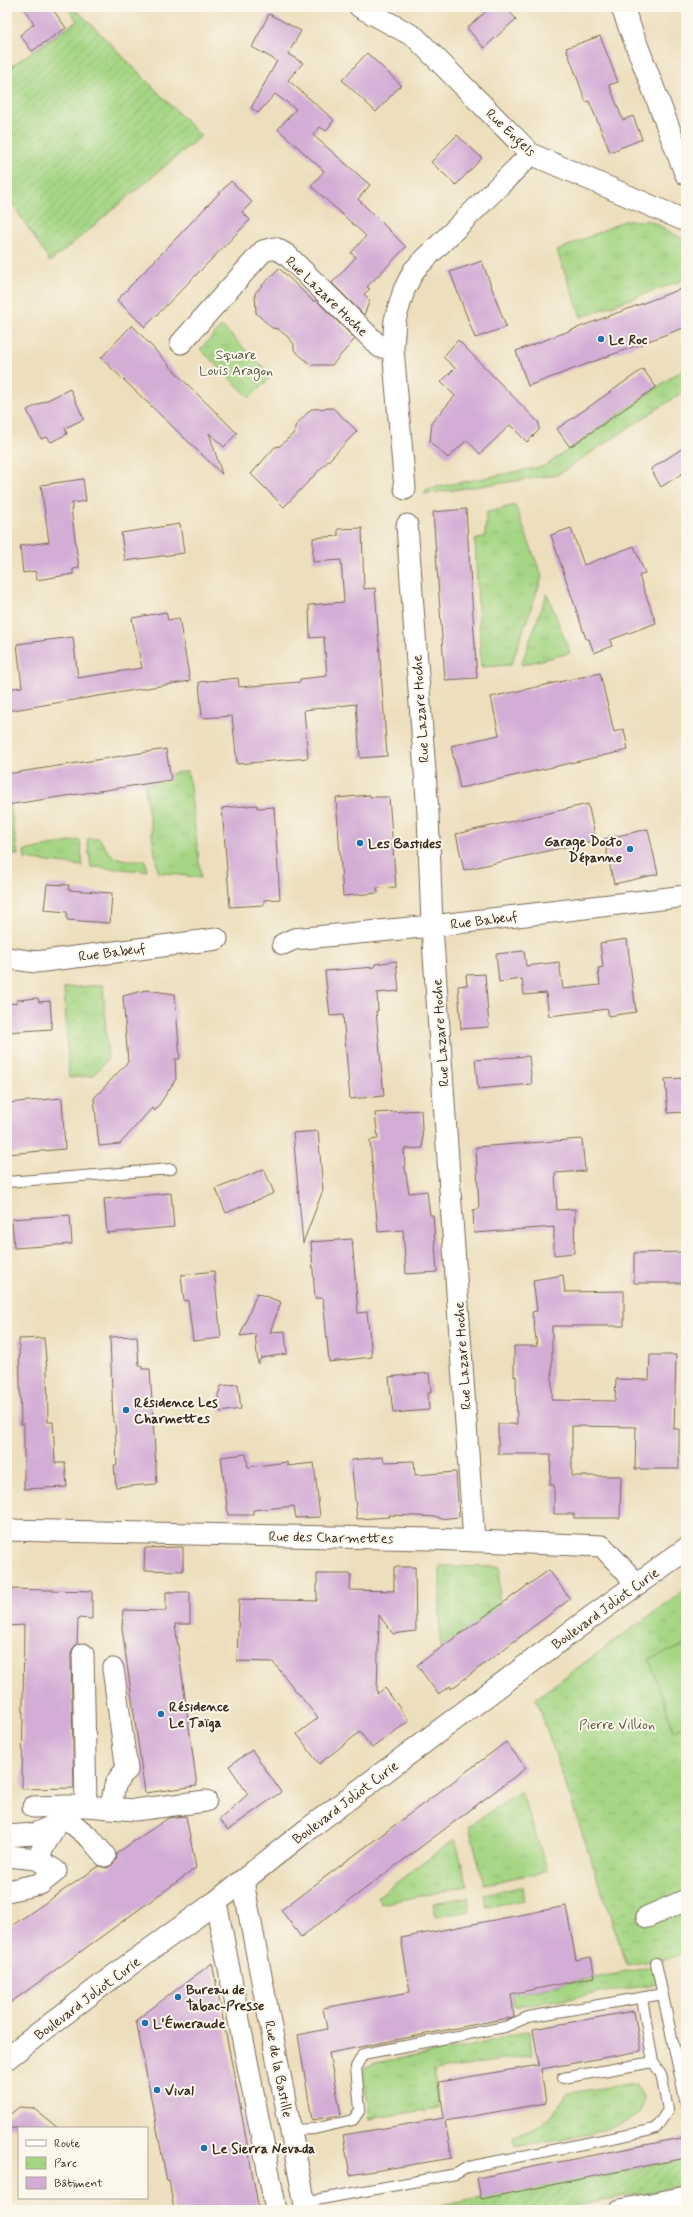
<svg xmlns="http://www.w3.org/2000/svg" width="693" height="2217" font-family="Mynerve,sans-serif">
<defs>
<pattern id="grass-tufts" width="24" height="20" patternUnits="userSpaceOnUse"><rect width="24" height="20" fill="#a6d684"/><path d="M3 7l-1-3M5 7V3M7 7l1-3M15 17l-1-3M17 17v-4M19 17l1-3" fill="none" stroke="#90b872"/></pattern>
<pattern id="park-crowns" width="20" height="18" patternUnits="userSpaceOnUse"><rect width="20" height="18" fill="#a6d684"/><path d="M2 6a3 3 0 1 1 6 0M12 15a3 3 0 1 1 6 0" fill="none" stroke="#90b872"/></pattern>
<pattern id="garden-furrows" width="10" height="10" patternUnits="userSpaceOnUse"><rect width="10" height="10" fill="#a6d684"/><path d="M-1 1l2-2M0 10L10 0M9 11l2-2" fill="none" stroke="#90b872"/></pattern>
</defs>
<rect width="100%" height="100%" fill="#fbf7ec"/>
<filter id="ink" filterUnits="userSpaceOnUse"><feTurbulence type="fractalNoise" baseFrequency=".025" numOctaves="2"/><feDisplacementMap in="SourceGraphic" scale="8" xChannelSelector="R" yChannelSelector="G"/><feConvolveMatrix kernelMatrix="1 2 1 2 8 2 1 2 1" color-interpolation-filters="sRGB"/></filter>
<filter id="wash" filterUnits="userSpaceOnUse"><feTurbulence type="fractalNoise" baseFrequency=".012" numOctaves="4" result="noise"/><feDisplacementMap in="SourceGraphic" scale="16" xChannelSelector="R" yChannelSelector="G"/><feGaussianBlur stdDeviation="0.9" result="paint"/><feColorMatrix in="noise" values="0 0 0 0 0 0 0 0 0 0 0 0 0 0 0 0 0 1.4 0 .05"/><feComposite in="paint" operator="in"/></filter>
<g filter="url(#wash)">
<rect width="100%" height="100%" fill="#eddfbd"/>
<path fill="url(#grass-tufts)" stroke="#708051" d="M624,221H651L681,238L686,247V279L581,317L557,251Z
M686,367V390L557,475L424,494L427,489L545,466Z
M515,505L542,577L511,665L481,667L475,540L485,537L486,513Z
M547,593L570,653L521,665Z
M188,771L201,878L158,872L144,784L170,774Z
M7,805H10L18,855L7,854Z
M99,838C102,842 104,847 108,851C116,862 134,860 145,860L147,871L91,867L87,839Z
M80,840L83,866L25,859L24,851Z
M440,1566L500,1567L499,1607L440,1648Z
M521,1791L548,1871L484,1884L469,1826Z
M455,1839L468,1886L381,1904L377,1897Z
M522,1887L524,1900L487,1907L484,1894Z
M468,1897L470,1911L436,1917L433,1903Z
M657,1966L661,1983L514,2007L511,1994Z
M529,2030L532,2055L434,2071L438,2108L370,2119L363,2069L374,2063L468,2047Z
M635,2083L643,2097L641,2112C611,2136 553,2139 516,2146L513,2137C545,2125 549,2121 568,2093Z"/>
<path fill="url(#park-crowns)" stroke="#708051" d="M222,326L272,376L250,398L200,349Z
M103,985L108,1059L93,1076L69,1078L64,988Z
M686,1589V1955L627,1965L536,1698Z"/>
<path fill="url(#garden-furrows)" stroke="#708051" d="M67,7H72L87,20L201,136L50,262L7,195V69L77,21Z
M686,2158V2185L556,2210H419Z"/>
<path fill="#a6d684" stroke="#708051" d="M686,1645V1726L674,1731L649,1659Z"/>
<g id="blocks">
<path fill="#d3add5" d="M23,7H51L66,28L32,51L20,35L34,24Z
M491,7H505L516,19L484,48L467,28Z
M269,14L301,31L288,54L303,63L288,80L334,120L326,131L320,127L313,135L370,185L358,199L406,247L367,287L370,289L364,294L370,300L364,315L332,283L356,257L351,253L366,236L311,186L324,171L278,129L296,109L275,94L258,113L251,108L277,61L252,47Z
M600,36L618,82L609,85L623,120L633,116L642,139L610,152L589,101L586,102L566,48Z
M367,53L401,85L376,112L342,80Z
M457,135L482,158L456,185L431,162Z
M231,181L252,202L242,212L250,220L145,327L117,300Z
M482,261L506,327L475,338L450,272Z
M279,268L314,302L316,300L355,339L332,365H311L294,350V344L287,336L278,329L272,328L256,313L255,293Z
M686,287V327L528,386L516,351Z
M132,325L181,378L237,433L224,447L209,433L222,474L101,358Z
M458,340L539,423V430L527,442L510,425L480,454L467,440L448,458L430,442L432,422L455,396L441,382L455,368L443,357Z
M643,369L656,387L570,447L557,429Z
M70,389L84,419L65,428L67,434L51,442L47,437L41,439L27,410Z
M333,408L357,431L284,507L251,474L275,447L280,446L295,432V426L311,409Z
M686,446V471L661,487L651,469Z
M83,479L86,501L72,503V509H71L79,568L73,569V574L37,580L35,571L23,573L20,546L49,542L41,485Z
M466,509L477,678L445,680L433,512Z
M180,524L184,553L125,561L121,533Z
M362,528L364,589L375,588L387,756L360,758L356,704L304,710L308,758L237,764L232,716L202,718L199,682L238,678L239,687L300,682V679L327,676L324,637L310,638L309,605L344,602L341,560L313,562V538L338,536V529Z
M571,528L584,565L634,546L645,573L639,576L656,623L610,640L612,646L594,653L589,639H586L551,535Z
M166,612L168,620L179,618L190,681L7,711V689L22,687L17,644L73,637L78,678L142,668L132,618Z
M600,673L614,732L624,729L628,750L460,788L451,746L499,735L491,697Z
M166,749L171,780L7,805V774Z
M370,795V797H389L396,887L377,888L378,893L343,896L336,798Z
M588,804L596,840L464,870L456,834Z
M257,805V808L274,807L280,899L264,900V905L230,907L222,808Z
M648,829L658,874L614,884L604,839Z
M47,884L69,885L68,890L112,893L110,923L67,920V912L44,910Z
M627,939L636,1012L608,1016V1009L549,1016L546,993L524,995L522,979L499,982L496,954L524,951L526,966L559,962L563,989L600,985L598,968L603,967L600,943Z
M396,961L399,991L377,993L378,1011H376L384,1096L350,1099L343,1015L330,1016L325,971L375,967V964Z
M485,974L489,1027L461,1029L458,986L467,985L466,975Z
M146,990L175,994L180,1059H175L176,1079L155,1111L152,1108L120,1144L99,1146L94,1098L128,1062L123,996Z
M38,998L39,1002L50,1001L52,1029L7,1032V1004L17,1003V1000Z
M529,1056L532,1084L478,1089L475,1060Z
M686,1078V1112L668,1113L665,1079Z
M62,1098L65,1149L7,1154V1103Z
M421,1110L423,1148L404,1149L405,1168L409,1193L427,1191L430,1215H433L437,1272L406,1274L403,1230L378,1232L370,1140L378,1139L375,1113Z
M318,1131L323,1190L303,1243L293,1133Z
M582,1139L585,1171L555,1173L557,1210L575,1209L574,1253L554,1255V1227L474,1233L473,1210L479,1209L476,1147Z
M264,1169L274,1193L226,1213L216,1189Z
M171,1193L174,1227L107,1233L104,1199Z
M70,1215L72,1244L14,1248L12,1219Z
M352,1239L358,1313L367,1312L372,1357L329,1362L323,1298H315L311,1242Z
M686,1252V1283H634V1253Z
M214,1271L221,1338L193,1341L188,1300L184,1301L181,1275Z
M563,1275L565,1292L624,1291V1326H552V1400L615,1401L616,1379L649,1380L650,1355H676L674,1429H679V1469H635L636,1427L572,1426V1476H621L620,1518H574V1514H554V1485H550L551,1454H498V1424H517L516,1376L514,1377V1346H537L532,1312L537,1311L533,1280Z
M257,1293L281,1302L270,1332L285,1331L287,1354L261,1358L258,1364L255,1334L240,1336Z
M137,1336L139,1366H142V1369H150L157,1484L116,1487L114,1465H117L115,1422H113L110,1337Z
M44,1338L47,1369L48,1422H53L55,1463H65L67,1487L24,1489V1424H21L19,1339Z
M429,1373L431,1393H428L429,1410L393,1413L389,1377Z
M238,1384L241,1409L220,1412L218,1395L221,1386Z
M246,1454L248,1467L287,1462V1466L314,1463L320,1517L296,1518L294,1506L253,1510V1515H228L221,1457Z
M383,1457L384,1462L414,1461L415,1475L456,1472L459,1517L440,1519L439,1517L389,1515L390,1517L357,1519L351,1460Z
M183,1547V1571L144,1570L145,1548Z
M394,1567H415L416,1631L393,1634L379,1615L377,1694L385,1688L409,1721L372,1748L360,1732L319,1764L297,1734L318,1718L296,1691L273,1662L237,1661L239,1599L317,1601V1574H351L350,1590L394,1591Z
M549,1570L570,1599L451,1689L450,1686L438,1694L417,1665Z
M7,1589L92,1591V1619L78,1618L77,1644L73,1648L71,1654L74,1788L22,1789L24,1625L7,1626Z
M166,1592H190V1624H175L197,1786L145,1793L122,1628L123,1610L166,1611Z
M506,1742L526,1768L301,1937L281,1910Z
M252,1750L281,1792L228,1830L219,1820L248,1794L229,1766Z
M186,1816L196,1868L7,2005V1929L99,1866L107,1868L112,1865L116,1860L117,1853L168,1818Z
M566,1906L576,1960L591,1957L595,1977L511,1994L514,2016L513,2017L329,2053L341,2115L312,2120L298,2035L327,2029L323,2008L410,1992L401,1938Z
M212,1963L239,2100L259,2210H174L169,2180L167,2181L136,2020Z
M634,2011L641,2051L541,2069L546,2103L445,2121L452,2158L350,2175L343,2135L444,2118L439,2082L539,2065L533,2029Z
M19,2107L33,2108L58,2128H7V2117Z
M686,2137V2158L481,2199L477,2178Z"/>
</g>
</g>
<g filter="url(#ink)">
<use href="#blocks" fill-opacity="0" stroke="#796956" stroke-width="1"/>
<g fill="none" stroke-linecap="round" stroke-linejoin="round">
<defs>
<path id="lane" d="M7,1182L171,1169
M656,1963L686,2104
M642,1998L653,2062
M290,2130L314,2129L353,2120L360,2110L356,2067L363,2054L505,2027L528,2017L663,1994
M305,2202L456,2174L468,2167L647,2131L656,2128L668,2110L661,2074L653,2062L563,2078"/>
<path id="street" d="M360,7L415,37L531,154L686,221
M181,343L263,251L275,248L287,255L380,347L393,348
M405,489L393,348L395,320L404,290L414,270L531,154
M407,525L428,813L432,926L474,1541
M283,944L294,939L432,926L686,896
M7,958L36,962L217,939
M7,1530L430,1539L602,1546L638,1585
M83,1654L86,1806L134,1810L206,1801
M33,1807L66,1806
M112,1807C113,1791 114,1780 127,1770L113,1669
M62,1815L90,1838L105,1856
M7,1836L34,1834L57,1824
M7,1856L37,1859L56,1871L40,1884L7,1891
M37,1859L66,1806H86
M243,1882L306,2210
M216,1902L276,2210
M647,1917L686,1900
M620,2210L686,2197"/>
<path id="secondary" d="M622,7L686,174
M7,2058L111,1978L216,1902L308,1829L590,1618L686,1549"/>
</defs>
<use href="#lane" stroke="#796956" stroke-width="12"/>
<use href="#street" stroke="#796956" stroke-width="23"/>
<use href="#secondary" stroke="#796956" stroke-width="24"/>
<use href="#lane" stroke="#fff" stroke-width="10"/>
<use href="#street" stroke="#fff" stroke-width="21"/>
<use href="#secondary" stroke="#fff" stroke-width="22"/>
</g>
</g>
<g fill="#1f6fb2" stroke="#fbf7ec" stroke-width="1.5">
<circle cx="601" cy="339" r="4"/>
<circle cx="360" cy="843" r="4"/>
<circle cx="630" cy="849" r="4"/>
<circle cx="126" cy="1410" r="4"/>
<circle cx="161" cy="1714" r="4"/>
<circle cx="178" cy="1997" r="4"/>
<circle cx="145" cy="2023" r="4"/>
<circle cx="157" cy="2090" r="4"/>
<circle cx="204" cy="2148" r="4"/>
</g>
<g text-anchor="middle" stroke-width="4" stroke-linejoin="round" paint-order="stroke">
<g font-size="14" fill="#3b2a1e" stroke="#fbf7ec">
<text transform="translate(511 132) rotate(43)" y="5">Rue Engels</text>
<text transform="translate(327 296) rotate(44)" y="5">Rue Lazare Hoche</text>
<text transform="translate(420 709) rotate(-94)" y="5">Rue Lazare Hoche</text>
<text transform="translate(484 920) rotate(-7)" y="5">Rue Babeuf</text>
<text transform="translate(112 952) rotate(-7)" y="5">Rue Babeuf</text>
<text transform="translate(440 1033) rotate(-94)" y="5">Rue Lazare Hoche</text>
<text transform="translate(462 1356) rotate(-94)" y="5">Rue Lazare Hoche</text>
<text transform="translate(331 1537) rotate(1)" y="5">Rue des Charmettes</text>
<text transform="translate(605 1608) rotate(-36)" y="5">Boulevard Joliot Curie</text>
<text transform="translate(345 1802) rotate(-37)" y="5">Boulevard Joliot Curie</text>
<text transform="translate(87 1998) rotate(-37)" y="5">Boulevard Joliot Curie</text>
<text transform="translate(279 2069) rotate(79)" y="5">Rue de la Bastille</text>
</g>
<g font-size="14" font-weight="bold" fill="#3b2a1e" stroke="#fbf7ec" text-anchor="start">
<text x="609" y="344">Le Roc</text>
<text x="622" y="846" text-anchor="end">Garage Docto<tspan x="622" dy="16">Dépanne</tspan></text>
<text x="368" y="848">Les Bastides</text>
<text x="134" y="1407">Résidence Les<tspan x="134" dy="16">Charmettes</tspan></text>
<text x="169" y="1711">Résidence<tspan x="169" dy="16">Le Taïga</tspan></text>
<text x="186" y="1994">Bureau de<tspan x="186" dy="16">Tabac-Presse</tspan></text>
<text x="153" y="2028">L'Émeraude</text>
<text x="165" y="2095">Vival</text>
<text x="212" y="2153">Le Sierra Nevada</text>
</g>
<g font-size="14" fill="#565538" stroke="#fbf7ec">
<text x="236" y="359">Square<tspan x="236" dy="16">Louis Aragon</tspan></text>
<text x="617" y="1729">Pierre Villion</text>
</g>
</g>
<rect width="693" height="2217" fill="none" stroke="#fbf7ec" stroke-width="24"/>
<rect x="18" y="2127" width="130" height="72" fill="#fbf7ec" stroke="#aea59a"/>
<rect x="26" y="2140" width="20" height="6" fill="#ffffff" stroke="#aea59a"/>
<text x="54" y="2147" font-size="12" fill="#3b2a1e">Route</text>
<rect x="26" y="2157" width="20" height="12" fill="url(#park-crowns)" stroke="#aea59a"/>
<text x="54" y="2167" font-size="12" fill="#3b2a1e">Parc</text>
<rect x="26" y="2177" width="20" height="12" fill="#d3add5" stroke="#aea59a"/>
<text x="54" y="2187" font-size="12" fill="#3b2a1e">Bâtiment</text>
</svg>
